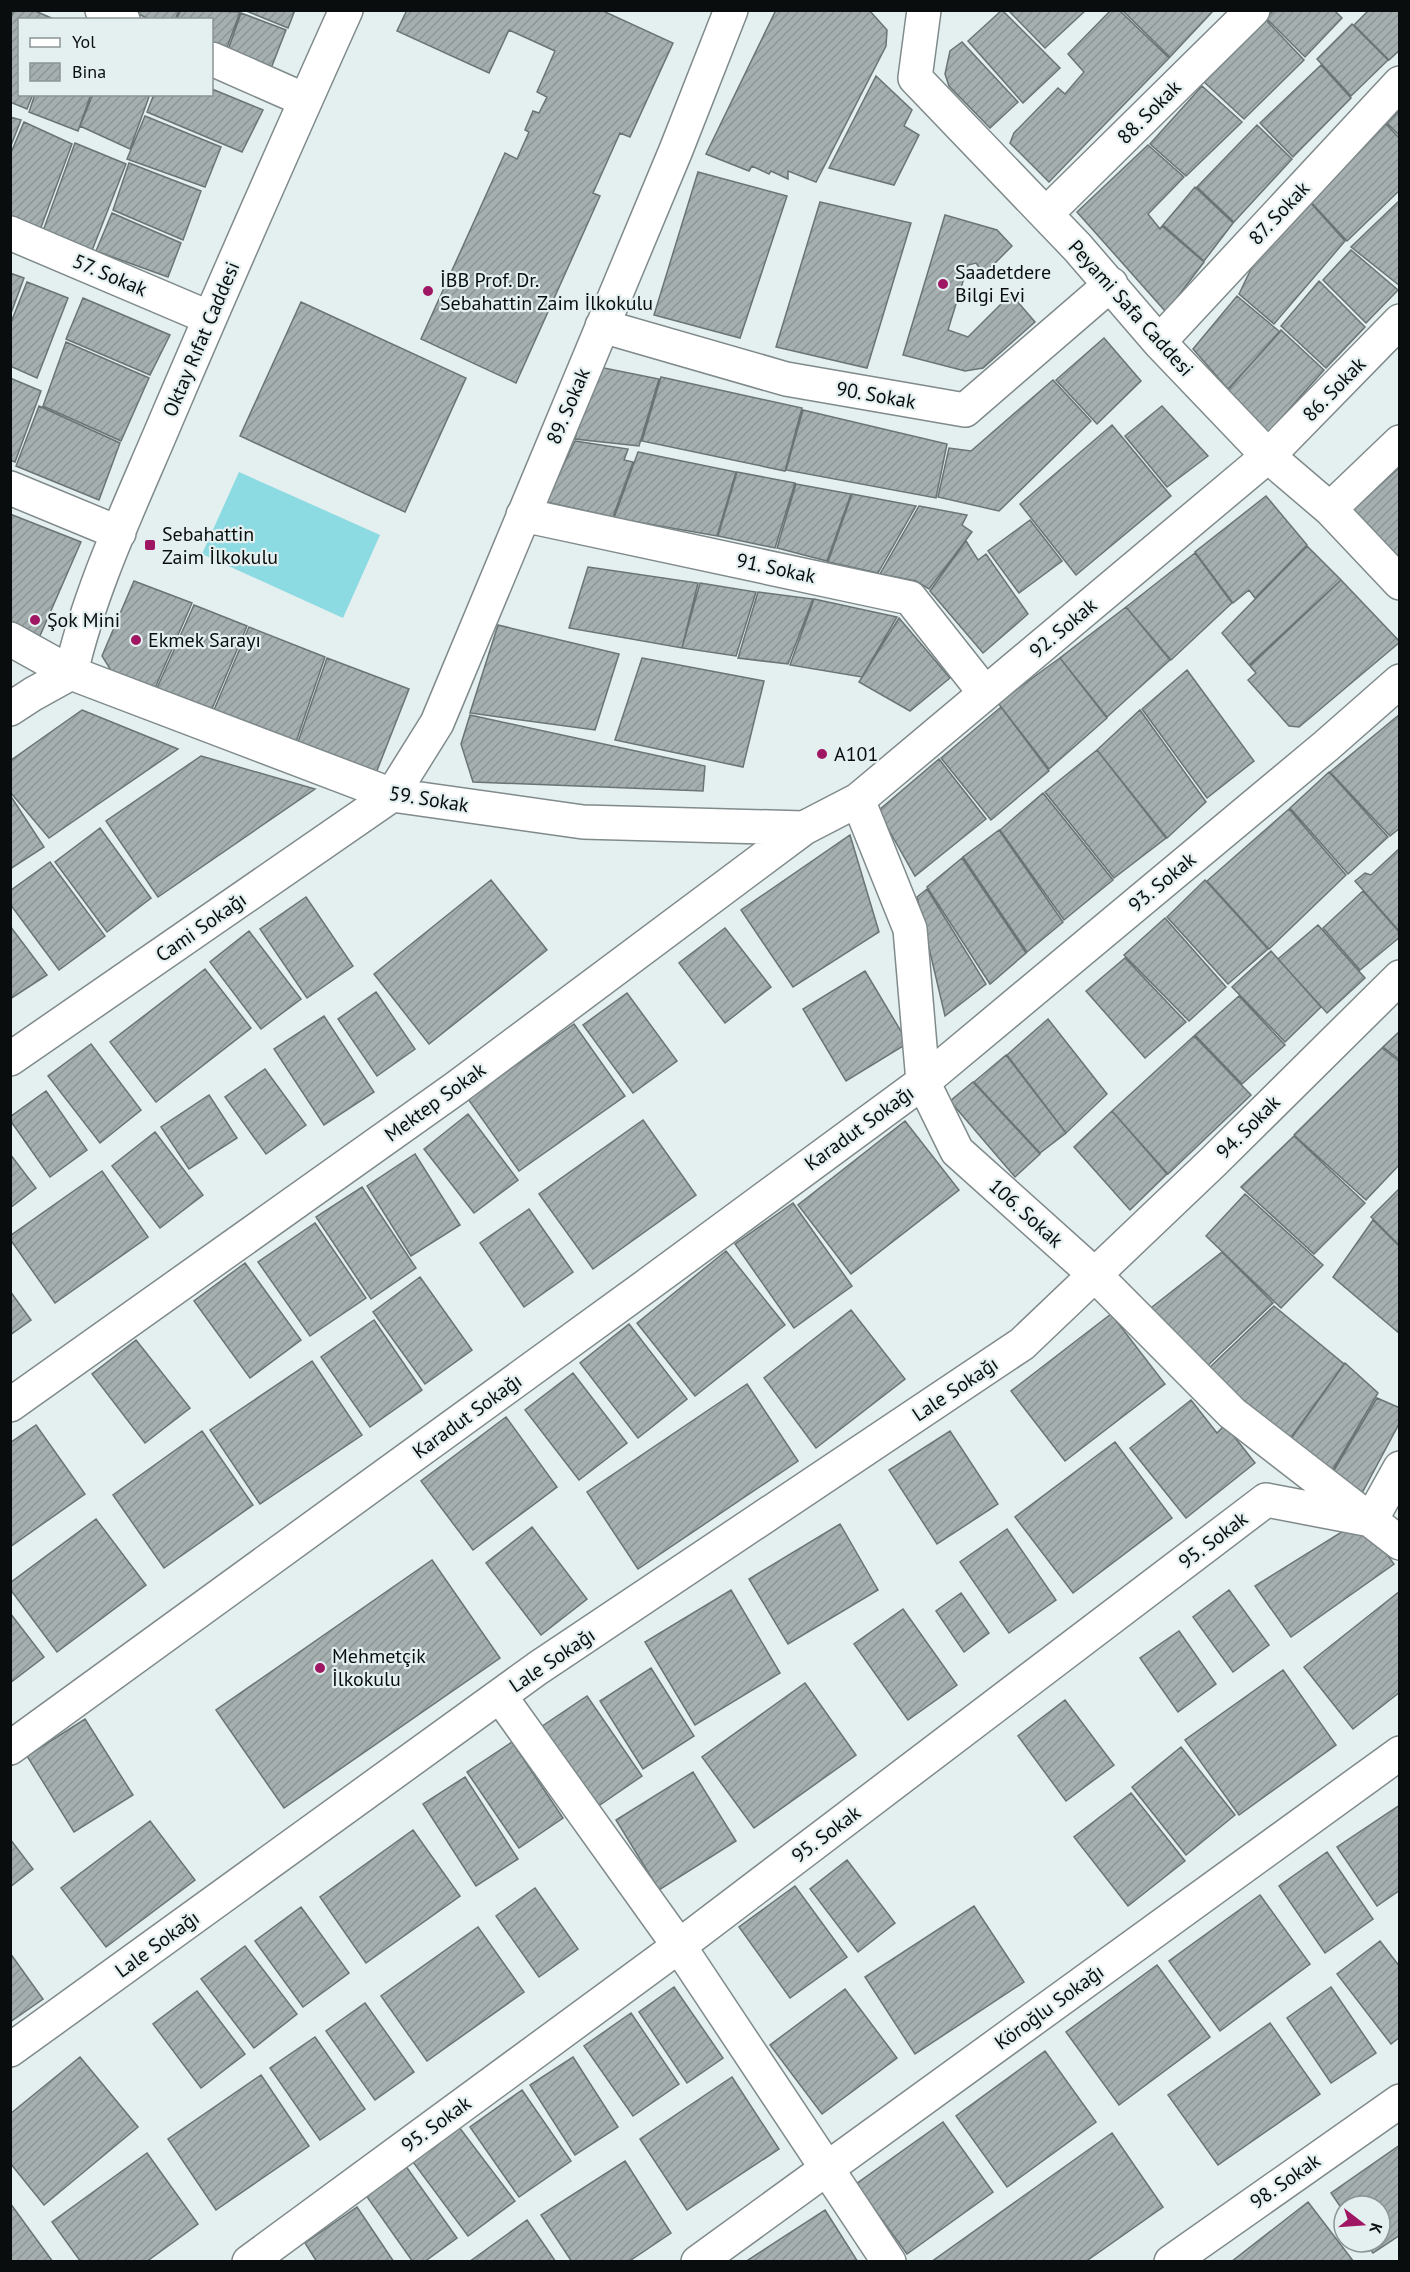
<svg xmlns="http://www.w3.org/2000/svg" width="1410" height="2272" font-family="'PT Sans',sans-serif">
<defs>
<pattern id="building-hatch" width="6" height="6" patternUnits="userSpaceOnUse" patternTransform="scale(1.5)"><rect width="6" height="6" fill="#a5afb0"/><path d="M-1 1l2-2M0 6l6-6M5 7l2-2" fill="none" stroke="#8d9596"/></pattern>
</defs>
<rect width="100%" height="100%" fill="#e4eff0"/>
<path fill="#8cdae2" d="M239,472L380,535L343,618L202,554Z"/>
<path fill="url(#building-hatch)" stroke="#6a7475" stroke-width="1.5" d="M14,10H33L56,20H20V94H33L27,109L10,102V20Z
M130,10H179L175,20H151Z
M181,10L240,12L225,53L212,47V20H176Z
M244,10H295L288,28Z
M407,10H601L673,43L630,137L620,133L593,193L600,196L516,383L421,339L505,153L517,159L529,132L525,130L533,111L539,113L547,97L537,92L555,51L509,30L489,73L397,31Z
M776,10H869L887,30L886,46L816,182L788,171V179L771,171L769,174L752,166L749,171L706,154Z
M1002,10L1060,68L1023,103L968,41Z
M1008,10H1086L1045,48Z
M1111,10H1119L1169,58L1049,182L1010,143L1014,133L1058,88L1065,94L1084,72L1068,54Z
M1122,10H1214L1170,57Z
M1274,10H1334L1342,18L1305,57L1266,18Z
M1369,10H1400V50L1389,60L1354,25Z
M241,13L286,30L270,71L227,53Z
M1265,19L1304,60L1244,119L1203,81Z
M1352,24L1388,60L1351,96L1317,59Z
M962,42L1018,102L990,128L949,86L945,74L950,51Z
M1321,65L1351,98L1293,157L1260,123Z
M876,76L912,110L904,126L919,135L894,185L829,168Z
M1202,86L1242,122L1186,176L1150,144Z
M212,89L263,110L242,152L147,112L154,94H212Z
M35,94H91L78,131L29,112Z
M93,94H150L130,149L80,126Z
M1400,110V136L1387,123Z
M145,116L221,147L205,187L127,159Z
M10,117L21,120L10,148Z
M24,122L72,144L40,230L10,216V155Z
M1386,124L1400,139V190L1347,241L1309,200Z
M1257,125L1292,159L1234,222L1197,187Z
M75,143L126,164L91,253L43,231Z
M1148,145L1184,177L1148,214L1160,229L1162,226L1204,262L1166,312L1077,212Z
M129,163L201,191L183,240L113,210Z
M698,172L787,196L740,338L654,315Z
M1195,187L1233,223L1204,261L1163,225Z
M1308,200L1345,241L1274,324L1239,294L1254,263Z
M1400,200V286L1351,247Z
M820,202L911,223L867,368L776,347Z
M112,213L181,243L168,277L96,251Z
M945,215L997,230L1012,246L984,274L976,263L968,265L948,330L968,337L1011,294L1035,322L983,368L965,371L903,355Z
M1351,250L1398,290L1366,323L1323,280Z
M10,273L24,278L10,316Z
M1319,281L1365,327L1326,368L1281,326Z
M27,282L68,298L37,378L10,366V325Z
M1237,296L1280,332L1228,389L1193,349Z
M83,298L170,335L150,375L66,339Z
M301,302L466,378L405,512L240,436Z
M1281,330L1324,370L1268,433L1228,390Z
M1104,338L1141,381L1097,424L1056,380Z
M66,342L149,378L121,441L43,406Z
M594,366L659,379L639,446L575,439Z
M661,377L802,408L785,471L642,441Z
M10,378L41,391L15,462L10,460Z
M1053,380L1091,421L999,511L938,497L949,448L971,451Z
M39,406L120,443L99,500L16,466Z
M1162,406L1208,456L1167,487L1125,436Z
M803,410L947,444L936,498L786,470Z
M1112,425L1171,496L1076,575L1020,504Z
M575,441L628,449L624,460L633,462L613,517L546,502Z
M638,452L736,472L717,536L614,518Z
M1400,467V559L1353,510Z
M737,472L795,483L775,548L718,536Z
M796,484L851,494L827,561L777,548Z
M852,494L916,506L878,573L828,562Z
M1266,496L1307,545L1255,598L1249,590L1233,603L1195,552Z
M919,506L967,515L962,525L972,532L929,589L916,581L880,574Z
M10,514L81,542L39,638L10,624Z
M1030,520L1062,561L1019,593L988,551Z
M966,541L978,560L986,554L1028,614L983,653L930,591Z
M1307,546L1341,580L1249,665L1222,633Z
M1195,553L1232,603L1171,660L1126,607Z
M588,567L698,583L682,648L569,628Z
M1341,580L1400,642L1299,727L1289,726L1248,680L1256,673L1250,666Z
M134,581L192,603L155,688L112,672L102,656Z
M700,583L756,592L736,656L682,648Z
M758,592L813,599L788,664L738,658Z
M814,599L897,617L862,677L790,665Z
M194,605L247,626L212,709L157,688Z
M1126,607L1170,660L1107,717L1060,658Z
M899,618L950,678L910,711L859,682Z
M498,625L619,654L595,730L470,713Z
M249,627L325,657L295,745L214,710Z
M327,658L409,689L376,773L297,745Z
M642,658L764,681L743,767L615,740Z
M1060,658L1107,718L1049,769L998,703Z
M1187,670L1254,761L1207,798L1142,709Z
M1001,707L1049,771L991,820L941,758Z
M82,710L178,749L49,838L10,792V761Z
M1140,710L1206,802L1167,838L1097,750Z
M1400,714V828L1390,836L1330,772Z
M470,715L705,766L703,791L473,782L461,744Z
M1097,750L1166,838L1114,878L1045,792Z
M201,756L315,789L158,897L106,821Z
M939,759L986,819L915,876L878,811Z
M1329,772L1388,837L1348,874L1290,808Z
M1043,793L1113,880L1064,920L1000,830Z
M10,795L44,847L10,869Z
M1289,809L1346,875L1269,949L1207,881Z
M100,828L151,898L107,932L55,862Z
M999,830L1063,922L1027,952L963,857Z
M850,835L879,932L793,987L741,910Z
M1400,848V932L1355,881L1365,873L1371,875Z
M962,858L1026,953L990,984L927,887Z
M50,862L105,936L59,970L10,904V891Z
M491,880L547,950L429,1044L374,974Z
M1205,880L1268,949L1228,984L1167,917Z
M927,889L986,984L945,1016L917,897Z
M1363,891L1400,933V937L1360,970L1323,928Z
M306,897L353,966L307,998L260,929Z
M1165,918L1226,987L1189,1021L1124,955Z
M1318,925L1365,978L1327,1013L1278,959Z
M10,926L47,975L10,999Z
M725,928L771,987L725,1023L679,963Z
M249,931L301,999L261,1029L210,962Z
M1271,951L1321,1007L1285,1042L1232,987Z
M1125,958L1186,1022L1145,1058L1086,991Z
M205,969L251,1028L156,1102L110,1042Z
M865,971L908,1043L846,1081L803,1009Z
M376,992L415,1049L377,1076L338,1019Z
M627,993L677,1061L633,1093L583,1025Z
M1239,996L1285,1045L1242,1084L1195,1035Z
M324,1016L374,1092L324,1125L274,1049Z
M1048,1019L1107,1094L1066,1133L1007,1055Z
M574,1024L625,1096L519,1171L468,1099Z
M1400,1031V1060L1383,1047Z
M1194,1036L1251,1095L1168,1174L1112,1111Z
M91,1044L141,1110L100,1143L48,1076Z
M1382,1048L1400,1062V1164L1366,1200L1294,1135Z
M1006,1055L1066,1133L1040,1153L974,1082Z
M265,1069L306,1125L266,1154L225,1097Z
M973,1082L1040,1154L1015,1177L950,1101Z
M46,1091L87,1150L50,1177L10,1120V1117Z
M209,1095L237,1138L189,1169L161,1127Z
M1112,1111L1167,1174L1130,1210L1074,1147Z
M468,1114L518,1180L474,1213L424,1149Z
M643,1120L696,1195L593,1269L539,1194Z
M905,1121L959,1190L851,1274L798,1205Z
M155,1132L203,1195L160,1228L112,1166Z
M1294,1136L1365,1203L1314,1254L1241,1187Z
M10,1154L36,1188L10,1208Z
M415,1154L460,1225L411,1256L367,1186Z
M102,1171L148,1237L55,1303L10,1239V1236Z
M362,1187L416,1268L371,1299L316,1217Z
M1400,1188V1246L1371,1217Z
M1245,1194L1323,1265L1281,1308L1206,1236Z
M793,1203L852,1286L794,1328L735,1244Z
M529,1209L573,1272L524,1307L480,1243Z
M1373,1220L1400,1247V1334L1333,1277Z
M315,1223L366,1298L310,1336L258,1262Z
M726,1251L785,1325L695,1396L637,1323Z
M1222,1252L1273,1303L1201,1372L1147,1311Z
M245,1263L301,1340L250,1378L194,1301Z
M420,1277L472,1350L425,1384L373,1312Z
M10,1291L31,1320L10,1335Z
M1274,1306L1344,1364L1287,1443L1206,1371Z
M851,1310L905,1379L816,1448L764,1378Z
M1111,1314L1165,1384L1065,1461L1011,1391Z
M374,1320L422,1390L370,1427L321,1357Z
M629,1324L687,1399L638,1438L580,1363Z
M136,1340L190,1408L145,1443L92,1374Z
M312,1361L362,1435L260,1504L210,1430Z
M1345,1363L1378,1393L1329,1476L1288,1443Z
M573,1373L627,1443L579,1480L525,1410Z
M747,1384L798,1461L638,1569L587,1492Z
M1377,1398L1400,1408V1422L1361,1495L1330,1477Z
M1191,1400L1217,1433L1225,1425L1255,1463L1186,1518L1130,1448Z
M506,1417L557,1487L473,1550L421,1481Z
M36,1425L85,1494L10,1547V1443Z
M202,1431L253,1505L164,1568L113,1495Z
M950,1431L998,1504L937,1544L889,1470Z
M1115,1442L1172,1518L1073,1593L1015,1517Z
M96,1519L146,1585L57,1652L10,1589V1583Z
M1361,1520L1394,1564L1291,1637L1255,1586Z
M840,1524L878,1590L788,1644L749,1579Z
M532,1527L587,1599L541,1635L486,1563Z
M1007,1529L1056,1600L1009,1633L960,1562Z
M432,1560L500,1658L284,1808L216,1710Z
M731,1590L780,1673L695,1725L645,1642Z
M1229,1590L1269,1645L1233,1672L1193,1617Z
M1400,1591V1692L1353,1729L1304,1667Z
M961,1593L989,1633L964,1652L936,1611Z
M903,1609L957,1685L908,1720L854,1644Z
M10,1613L44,1657L10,1683Z
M1179,1631L1216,1684L1178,1712L1140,1658Z
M651,1668L694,1736L643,1769L600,1701Z
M1283,1670L1336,1745L1239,1815L1185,1740Z
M805,1683L856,1755L754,1828L702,1757Z
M587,1696L642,1776L597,1807L541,1727Z
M1065,1700L1114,1765L1066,1801L1018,1736Z
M85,1719L133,1795L74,1832L27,1756Z
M512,1742L563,1818L519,1848L467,1772Z
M1181,1747L1235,1815L1186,1855L1132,1787Z
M693,1772L736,1841L659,1890L616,1820Z
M465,1777L518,1859L476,1886L423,1804Z
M1131,1793L1185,1861L1128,1906L1074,1837Z
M1400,1805V1890L1377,1906L1337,1847Z
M150,1821L195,1880L106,1947L61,1888Z
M413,1830L460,1896L366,1963L320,1897Z
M10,1839L33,1869L10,1887Z
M1327,1852L1373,1919L1325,1953L1279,1886Z
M847,1860L895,1923L858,1952L810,1889Z
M795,1886L847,1957L790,1998L739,1927Z
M535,1888L578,1949L539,1977L496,1916Z
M1260,1895L1310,1964L1220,2031L1169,1961Z
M974,1906L1024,1982L915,2054L865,1977Z
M301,1907L349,1973L303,2007L255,1941Z
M478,1927L524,1992L427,2061L381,1996Z
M1380,1941L1400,1967V2037L1391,2044L1337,1974Z
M245,1946L297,2014L254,2048L201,1979Z
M10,1953L43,1999L10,2022Z
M1157,1965L1210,2037L1119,2105L1066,2032Z
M674,1987L723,2058L687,2083L639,2012Z
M1331,1987L1376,2053L1331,2083L1287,2018Z
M845,1989L897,2058L822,2114L770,2045Z
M197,1991L245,2054L201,2088L153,2024Z
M365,2003L414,2072L375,2100L326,2031Z
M631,2013L679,2084L633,2116L584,2046Z
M1270,2023L1320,2094L1218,2165L1168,2095Z
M315,2037L365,2109L320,2140L270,2068Z
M1045,2051L1096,2122L1007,2187L956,2116Z
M80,2057L138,2127L44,2205L10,2163V2114Z
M573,2057L618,2127L575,2155L530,2085Z
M261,2075L309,2146L216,2210L168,2139Z
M732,2077L779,2149L687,2210L640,2139Z
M522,2090L571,2161L519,2197L470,2127Z
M943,2122L993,2192L907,2254L856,2184Z
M459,2127L515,2201L468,2236L413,2162Z
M1112,2133L1163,2207L1085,2262H931Z
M1400,2145V2235L1373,2253L1365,2242H1380V2206H1344V2212L1331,2193Z
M147,2153L198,2224L146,2262H81L52,2222Z
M625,2161L671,2233L628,2262H572L541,2215Z
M405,2165L457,2238L424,2262H413L365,2194Z
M1308,2202L1354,2262H1231Z
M10,2203L53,2262H10Z
M357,2207L394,2262H317L305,2243Z
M825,2210L858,2262H745Z
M527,2220L556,2262H469Z"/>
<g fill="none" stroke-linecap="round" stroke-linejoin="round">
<defs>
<path id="minor" d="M102,10L123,20
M924,10L915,78L1078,248L1159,342L1268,456L1330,509L1400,583
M212,59L305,100
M1046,214L1253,10
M10,233L210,318
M602,326L786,379L965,410L1111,284
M1159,342L1400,83
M10,488L119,533
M1330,509L1400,442
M523,515L910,598L985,693
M10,639L71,673L392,795L583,822L804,828
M71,673C90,588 133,499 167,418C225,282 285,146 346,10
M10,709L33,694L71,673
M858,800L910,929L923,1082L957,1151L1094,1274L1232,1413L1400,1543
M10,1059L392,795L437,723L676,150L731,10
M10,1405L456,1088L804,828L858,800L1268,456L1400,321
M500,1696L679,1946L889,2262
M10,1748L646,1286L923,1082L1326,746L1400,681
M10,2050L538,1668L1022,1344L1213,1162L1400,977
M249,2262L679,1946L1266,1500L1371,1520L1400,1468
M698,2262L1400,1753
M1171,2262L1400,2101"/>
</defs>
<use href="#minor" stroke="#808a8b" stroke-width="36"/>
<use href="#minor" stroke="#fff" stroke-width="33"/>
</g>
<g fill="#9f1663" stroke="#e4eff0" stroke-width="2">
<circle cx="943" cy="284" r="6"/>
<circle cx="428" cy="291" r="6"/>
<rect x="144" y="539" width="12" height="12" rx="3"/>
<circle cx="35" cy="620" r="6"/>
<circle cx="136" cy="640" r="6"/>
<circle cx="822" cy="754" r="6"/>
<circle cx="320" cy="1668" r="6"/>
</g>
<g text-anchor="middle" stroke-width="4.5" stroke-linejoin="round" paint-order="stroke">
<g font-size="20" fill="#090d0d" stroke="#e4eff0">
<text transform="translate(1149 112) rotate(-45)" y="7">88. Sokak</text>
<text transform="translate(1279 213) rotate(-47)" y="7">87. Sokak</text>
<text transform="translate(110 275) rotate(23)" y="7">57. Sokak</text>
<text transform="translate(1131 308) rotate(48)" y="7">Peyami Safa Caddesi</text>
<text transform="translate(201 339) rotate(-67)" y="7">Oktay Rıfat Caddesi</text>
<text transform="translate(1334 389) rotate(-46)" y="7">86. Sokak</text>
<text transform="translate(876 395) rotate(10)" y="7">90. Sokak</text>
<text transform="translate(568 406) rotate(-67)" y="7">89. Sokak</text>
<text transform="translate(776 568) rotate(12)" y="7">91. Sokak</text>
<text transform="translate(1063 628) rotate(-40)" y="7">92. Sokak</text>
<text transform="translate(429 799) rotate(9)" y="7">59. Sokak</text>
<text transform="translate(1162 882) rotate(-40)" y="7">93. Sokak</text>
<text transform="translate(201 927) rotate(-35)" y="7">Cami Sokağı</text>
<text transform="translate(435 1102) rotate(-36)" y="7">Mektep Sokak</text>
<text transform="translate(1248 1127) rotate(-45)" y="7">94. Sokak</text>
<text transform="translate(859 1128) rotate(-36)" y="7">Karadut Sokağı</text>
<text transform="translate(1026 1213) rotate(42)" y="7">106. Sokak</text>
<text transform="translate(955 1389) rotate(-34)" y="7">Lale Sokağı</text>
<text transform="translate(467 1416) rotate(-36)" y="7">Karadut Sokağı</text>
<text transform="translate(1213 1540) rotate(-37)" y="7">95. Sokak</text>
<text transform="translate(552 1660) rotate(-34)" y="7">Lale Sokağı</text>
<text transform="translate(826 1834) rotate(-37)" y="7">95. Sokak</text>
<text transform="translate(157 1944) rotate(-36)" y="7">Lale Sokağı</text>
<text transform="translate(1049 2007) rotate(-36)" y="7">Köroğlu Sokağı</text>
<text transform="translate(436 2124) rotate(-36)" y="7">95. Sokak</text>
<text transform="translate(1285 2181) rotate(-35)" y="7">98. Sokak</text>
</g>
<g font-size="20" fill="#090d0d" stroke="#e4eff0" text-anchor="start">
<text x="955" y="279">Saadetdere<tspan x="955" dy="23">Bilgi Evi</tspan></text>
<text x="440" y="287">İBB Prof. Dr.<tspan x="440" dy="23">Sebahattin Zaim İlkokulu</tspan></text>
<text x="162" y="541">Sebahattin<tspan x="162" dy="23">Zaim İlkokulu</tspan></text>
<text x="47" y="627">Şok Mini</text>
<text x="148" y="647">Ekmek Sarayı</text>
<text x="834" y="761">A101</text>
<text x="332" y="1663">Mehmetçik<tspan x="332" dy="23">İlkokulu</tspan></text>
</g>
</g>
<rect width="1410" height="2272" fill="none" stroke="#090d0d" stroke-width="24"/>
<rect x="18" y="18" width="195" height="78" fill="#e4eff0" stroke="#8c9595" stroke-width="1.5"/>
<rect x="30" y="38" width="30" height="9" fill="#ffffff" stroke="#8c9595" stroke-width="1.5"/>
<text x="72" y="48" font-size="18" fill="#090d0d">Yol</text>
<rect x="30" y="63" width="30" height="18" fill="url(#building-hatch)" stroke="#8c9595" stroke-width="1.5"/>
<text x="72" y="78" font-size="18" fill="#090d0d">Bina</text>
<g transform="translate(1362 2224) rotate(107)"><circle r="28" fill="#e4eff0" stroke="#8c9595" stroke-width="1.5"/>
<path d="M0-4.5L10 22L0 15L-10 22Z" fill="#9f1663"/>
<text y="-9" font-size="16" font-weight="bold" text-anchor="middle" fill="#090d0d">K</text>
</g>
</svg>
